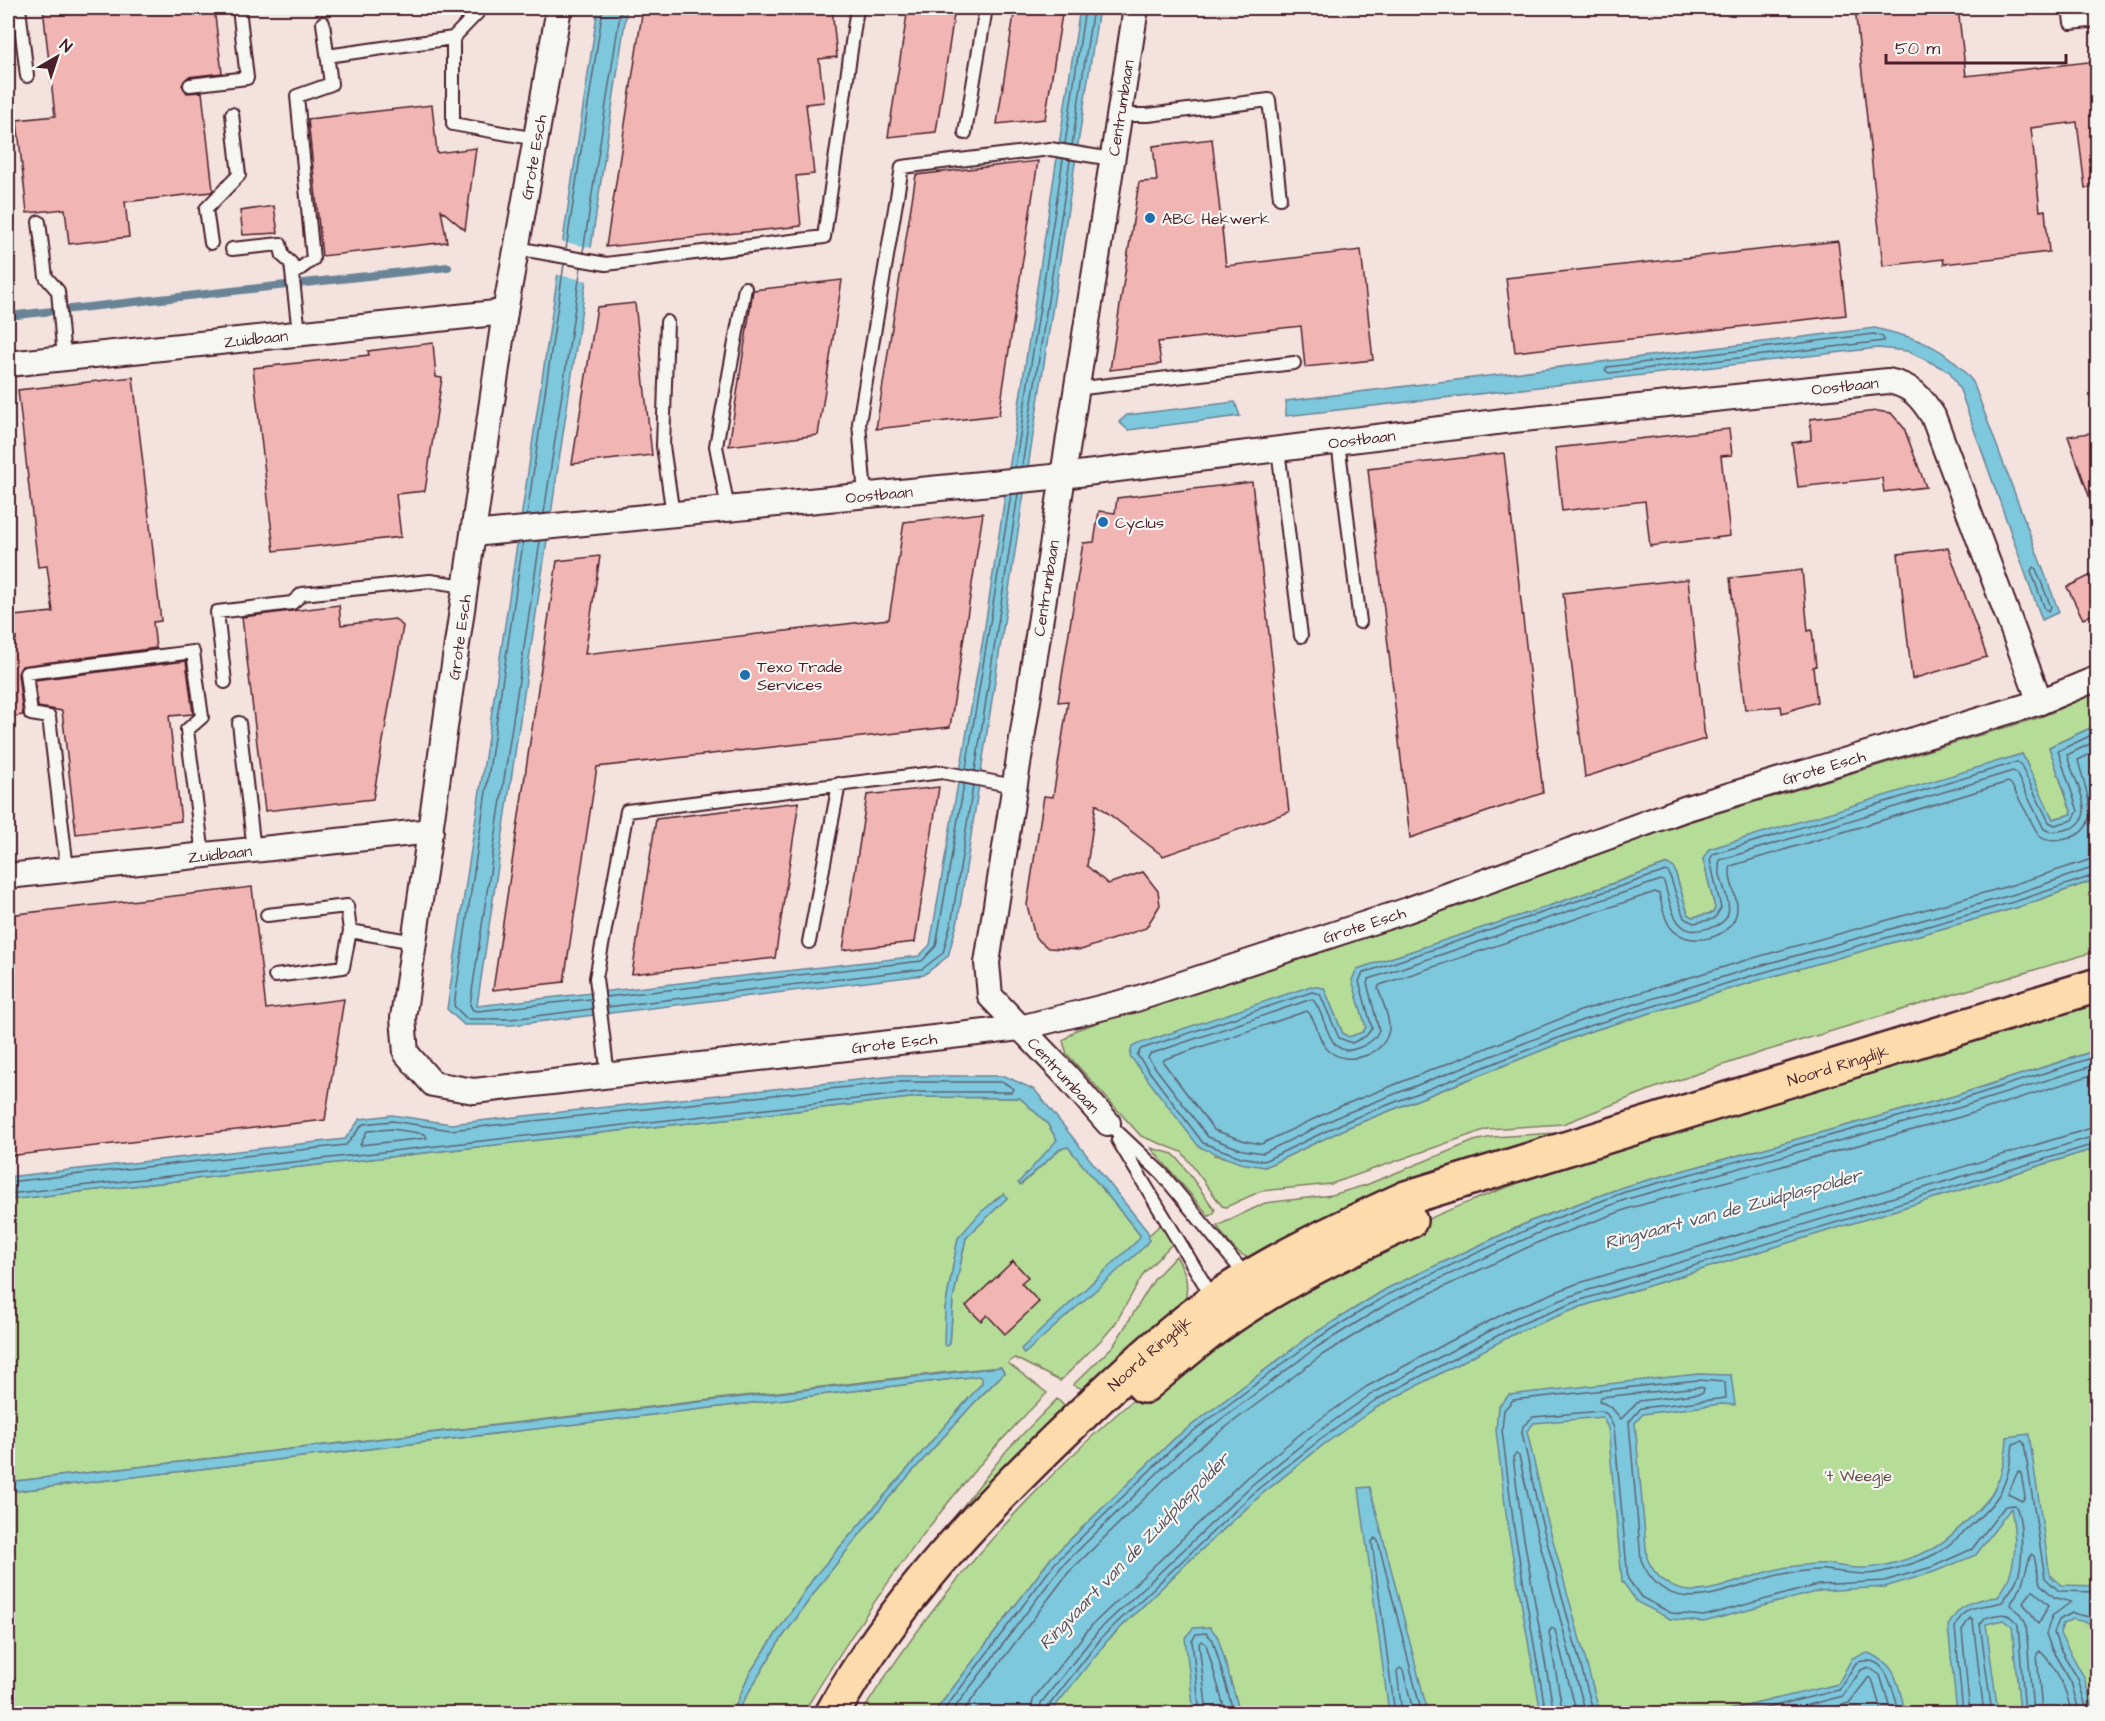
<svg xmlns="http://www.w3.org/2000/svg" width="2105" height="1721" font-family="'Architects Daughter',sans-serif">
<rect width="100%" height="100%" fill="#f4e2df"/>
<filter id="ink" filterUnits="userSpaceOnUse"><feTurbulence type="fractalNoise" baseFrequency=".0167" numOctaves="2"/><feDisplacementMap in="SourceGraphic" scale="12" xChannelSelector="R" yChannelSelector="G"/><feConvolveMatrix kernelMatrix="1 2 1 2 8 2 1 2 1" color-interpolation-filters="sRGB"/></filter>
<g filter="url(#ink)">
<path fill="#b6dd98" stroke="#807e62" stroke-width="1.5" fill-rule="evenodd" d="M2097,692V725L2049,747L2072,814L2053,819L2022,754L1703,859L1715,908L1713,913L1693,917L1688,914L1674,868L1667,864L1549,906L1357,969L1353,980L1366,1027L1363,1032L1349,1037L1343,1034L1324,988L1214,1155L1265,1167L1349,1127L1588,1032L1756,981L2019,907L2097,879V951L1759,1053L1652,1089L1563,1124L1487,1129L1331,1184L1261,1191L1226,1207L1222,1206L1182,1152L1141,1136L1067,1054L1063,1041L1076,1030L1698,819L2041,717Z
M2097,1001V1050L1954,1096L1623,1187L1531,1221L1386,1289L1310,1336L1175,1438L1051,1558L934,1713L861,1714C953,1567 1078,1435 1218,1333C1243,1315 1274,1302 1301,1287C1337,1267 1372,1245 1409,1228C1459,1204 1510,1186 1562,1167Z
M919,1097L1020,1098L1047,1123L1057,1140L1021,1185L1060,1149L1068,1147L1140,1235V1239L1149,1240L1148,1236L1160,1225L1173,1243L1144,1273L1115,1324L1104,1337L1060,1381L1015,1358L1008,1363L1047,1393C951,1487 873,1598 803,1713H8V1492L978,1376L982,1378V1383L815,1576L749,1674L736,1705L738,1710L777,1645L822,1582L887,1500L973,1404L1004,1373L1001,1367L958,1371L8,1482V1200ZM999,1196L1007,1198L966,1238L953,1300L950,1344L945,1309L958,1238Z
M1587,1131L1253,1259C1235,1255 1228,1241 1217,1226L1265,1203L1332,1195L1366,1185L1474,1141L1492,1137Z
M1151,1148L1173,1154L1179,1160L1215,1210L1214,1213L1209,1216Z
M2097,1148V1713L1045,1714L1107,1641L1186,1564L1262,1494L1323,1445L1394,1392L1520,1331L1583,1306Z
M1176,1256C1186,1272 1189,1283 1185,1301L1093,1393L1073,1385L1114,1345L1155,1278Z
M1057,1399L1071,1412L897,1590L1007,1450Z"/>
<path fill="#7dc8dd" stroke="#698496" stroke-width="1.5" d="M598,8H627L477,1006L919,956L930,945L983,639L1080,8H1099L958,920L948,956L924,975L512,1025H464L447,1009Z
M1875,328C1918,339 1945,345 1973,382L2059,612L2042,620L1960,390L1950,372L1928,361L1907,351L1878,348L1286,416V401Z
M1235,402L1240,416L1128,430L1119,422L1127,415Z
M2097,725V879L2019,907L1756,981L1588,1032L1349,1127L1265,1167L1240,1163L1199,1147L1130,1056L1132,1047L1138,1044L1311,986L1324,988L1343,1034L1349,1037L1363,1032L1366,1027L1352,980L1357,969L1549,906L1668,864L1674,868L1688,914L1693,917L1713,913L1715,908L1703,859L1709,849L2022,754L2053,819L2072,814L2049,747Z
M2097,1050V1148L1583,1306L1520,1331L1377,1407L1323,1445L1262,1494L1188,1562L1107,1641L1050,1713H934L1051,1558L1175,1438L1310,1336L1386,1289L1531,1221L1623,1187L1954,1096Z
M894,1076H1005L1035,1090L1148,1232L1149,1240L1143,1248L1024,1354L1021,1349L1139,1239L1140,1235L1068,1147L1060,1149L1020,1185L1018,1183L1057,1140L1047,1123L1020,1098L919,1097L8,1200V1177L345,1139L360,1119L392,1115L451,1124Z
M1004,1193L1007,1198L966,1238L953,1300L950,1344L947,1346L944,1344L945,1309L958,1238L980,1213Z
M1001,1367L1004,1373L973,1404L887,1500L822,1582L777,1645L738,1710L736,1705L749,1674L815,1576L982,1383V1378L978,1376L8,1492V1482Z
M1698,1374L1731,1375L1735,1405L1722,1404L1643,1414L1635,1423L1647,1558C1676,1623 1741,1573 1788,1567C1800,1566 1813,1563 1825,1564C1838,1565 1852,1569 1866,1568C1885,1567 1914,1558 1932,1549C1945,1543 1988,1503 1994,1490C2003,1472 2006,1457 2007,1437L2029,1434L2050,1575L2061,1585L2097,1586V1625L2073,1619L2063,1624L2060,1634L2084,1677L2094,1713H2020L2012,1626L2004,1620L1986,1624L1998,1713H1957L1948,1626C1960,1603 1974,1599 1998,1597C2018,1570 2017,1541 2011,1508L1976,1555L1934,1572L1885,1587L1819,1591L1704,1622L1670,1619L1637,1602L1622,1581L1608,1428L1602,1417L1534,1423L1527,1431L1546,1515L1600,1713H1541L1508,1529L1496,1430L1498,1407L1509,1395Z
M1370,1487L1428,1713H1389L1359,1488Z
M1210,1627L1218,1637L1240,1713H1194L1185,1638L1193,1628Z
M1868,1653C1899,1664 1897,1685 1906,1713H1716L1838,1684L1852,1658Z"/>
<path fill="#f4e2df" d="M559,241L593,248L588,281L554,274Z"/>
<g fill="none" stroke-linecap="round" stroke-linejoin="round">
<path stroke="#5e6372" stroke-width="1.5" d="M1065,144L1085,8
M1072,145L1093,8
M566,249L603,8
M583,252L621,8
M1874,334L1883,337L1884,341L1609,373L1605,370L1608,367Z
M1022,466L1070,160
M1015,467L1063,159
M544,513L581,267
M527,515L564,264
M540,541L470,1005L473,1010L478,1011L591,999
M523,543L454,1006L467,1019H511L592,1009
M2033,567L2036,569L2051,607L2048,611L2045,609L2031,571Z
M2098,732L2058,751L2078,811L2073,820L2055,825L2049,822L2020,764L2017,762L1713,854L1710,860L1721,908L1714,919L1694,923L1684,918L1669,873L1666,871L1363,973L1359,981L1372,1028L1366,1036L1352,1043L1339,1038L1320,994L1312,992L1141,1049L1137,1055L1203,1143L1241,1157L1264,1161L1347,1121L1586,1027L1754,975L2017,901L2098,874
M2098,740L2067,755C2072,778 2102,820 2068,829C2059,831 2053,834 2044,829L2016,773L2013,771L1720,860C1713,882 1750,918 1709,928C1703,929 1696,932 1690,930C1672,926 1669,897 1664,882L1661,880L1369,979L1367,983L1379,1030C1375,1040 1368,1044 1358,1048C1325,1061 1328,1013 1312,999L1150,1054L1148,1058L1208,1137L1243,1150L1263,1153L1344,1114L1583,1020L1752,968L2015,894L2098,866
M2098,750L2078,760C2084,788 2105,826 2070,838C2058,841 2049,843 2039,836L2011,784L2008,782L1731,866C1726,881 1741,899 1736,915C1729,940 1688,948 1671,928C1664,920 1662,905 1659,894L1655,892L1380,985L1378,988C1382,1001 1390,1017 1389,1029C1386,1055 1348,1067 1329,1051C1317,1041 1318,1020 1307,1011L1165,1059L1163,1062L1214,1130L1245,1141L1261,1144L1341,1106L1580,1011L1750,959L2012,885L2098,857
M966,769L1011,495
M975,771L1018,494
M606,997L922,961L936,946L964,784
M607,1007L922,969L943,953L952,919L973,786
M392,1129L425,1134L427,1138L360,1145L367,1131Z
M8,1182L346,1145L363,1124L392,1121L451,1130L894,1082H1003L1014,1089L1011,1092H919L8,1194
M1699,1387L1704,1388L1703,1393L1639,1401L1621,1419L1611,1407L1599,1401L1601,1397Z
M2018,1471L2021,1473L2025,1497L2022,1501L2008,1494Z
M2033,1590L2049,1605L2038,1624L2023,1603Z
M941,1714L1055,1563L1179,1442L1313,1341L1389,1294L1533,1227L1625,1192L1956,1101L2098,1056
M950,1714L1061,1567L1183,1448L1317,1347L1392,1301L1536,1234L1627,1199L1958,1108L2098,1064
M961,1714L1068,1573L1189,1455L1322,1355L1397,1309L1539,1242L1630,1208L1960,1117L2098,1073
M1029,1714L1034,1698L1092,1625L1247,1477L1309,1427L1366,1387L1447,1343L1511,1310L1576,1284L2098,1126
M1038,1714L1041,1703L1098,1631L1253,1484L1315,1434L1370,1395L1451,1351L1515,1318L1579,1293L2098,1135
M1046,1714L1047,1708L1103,1636L1258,1489L1320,1440L1374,1401L1455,1358L1518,1325L1581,1300L2098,1143
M1200,1714L1192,1641L1196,1634L1206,1633L1213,1640L1234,1714
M1207,1714L1199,1643L1202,1641L1206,1644L1226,1714
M1395,1714L1372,1542L1375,1538L1378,1541L1422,1714
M1402,1714L1397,1671L1400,1668L1403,1670L1414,1714
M1546,1714L1514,1528L1502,1430L1504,1410L1513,1400L1698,1380L1725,1382L1726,1398L1641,1408L1629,1422L1641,1560C1671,1630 1738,1580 1789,1573C1800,1572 1813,1569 1825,1570C1838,1571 1852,1574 1866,1574C1882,1574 1921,1562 1935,1554C1951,1546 1989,1510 1998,1496C2008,1480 2011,1461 2013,1444L2022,1441L2024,1443L2045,1578L2059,1591L2098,1592
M1554,1714L1522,1527L1513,1457L1516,1454L1519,1456L1533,1518L1586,1714
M1563,1714L1549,1632L1552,1628L1555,1630L1577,1714
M1594,1714L1540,1516L1522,1433L1523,1426L1533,1417L1601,1411L1607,1414L1614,1428L1628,1579L1641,1597L1671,1613L1704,1616L1818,1585L1884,1581L1932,1567L1972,1549L2005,1506L2015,1505C2023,1517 2023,1559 2019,1573C2016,1584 2009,1593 2002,1602C1979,1609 1967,1601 1955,1627L1963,1714
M1742,1714L1839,1690L1856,1663C1888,1651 1892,1690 1900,1714
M1774,1714L1843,1696L1861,1670L1868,1667L1880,1675L1892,1714
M1813,1714L1849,1703L1869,1677L1872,1679L1882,1714
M1970,1714L1962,1630L1970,1618L1973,1621L1984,1714
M1992,1714L1980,1624L1985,1618C1999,1614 2011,1610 2018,1625L2025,1714
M2033,1714L2026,1624L2020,1613L2010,1605L2021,1587L2031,1554L2034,1556L2040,1584L2054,1597L2071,1602L2052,1616L2046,1634L2052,1650L2071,1682L2080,1714
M2042,1714L2037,1654L2040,1651C2056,1666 2068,1691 2071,1714
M2088,1714L2078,1679L2059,1647L2054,1633L2059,1620L2072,1613L2098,1619"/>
<path stroke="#698496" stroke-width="8" d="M8,316L448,267"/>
</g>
<path fill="#f1b5b3" stroke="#4a1f2b" stroke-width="1.5" d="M43,8H214L222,73L188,77L182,85L187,93L202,92L213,190L211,192L125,202L129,237L69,244L65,209L27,213L17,120L55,116Z
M643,8H832L837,57L819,59L824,102L806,104L814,174L796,176L801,226L606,247Z
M908,8H955L936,132L888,137Z
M1015,8H1063L1045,119L997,124Z
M1855,8H1958L1966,76L2097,61V188H2085L2077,122L2031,128L2040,211L2045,210L2049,252L1944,264L1943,259L1883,266Z
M432,105L437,153L476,148L465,230L441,210L447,242L322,256L308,119Z
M1212,139L1226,266L1361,250L1373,360L1305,367L1301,326L1158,342L1161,364L1110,370L1139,182L1157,181L1153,146Z
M1038,161L999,415L876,429L916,175Z
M274,206L278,233L243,235L240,211Z
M1838,241L1846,315L1515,352L1506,278Z
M842,280L818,435L729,446L753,290Z
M635,303L652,455L572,464L597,307Z
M433,343L436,377L442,378L425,491L396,494L401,537L274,551L253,368L369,355L368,351Z
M133,377L161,621L153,622L156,648L22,666L18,674L23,715L8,717V640H16L14,616L53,612L47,566L38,567L18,390Z
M1877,411L1891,413L1904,428L1926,487L1884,492L1882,478L1798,487L1792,443L1811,440L1810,419Z
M1729,429L1732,455L1721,456L1730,536L1650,546L1645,501L1562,511L1555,448Z
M2097,432V512L2095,513L2068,436Z
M1504,453L1543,793L1410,838L1368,469Z
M1252,482L1289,812L1163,856L1096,804L1087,866L1108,884L1143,872L1158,891L1160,905L1146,928L1081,950L1048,948L1035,937L1027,905L1044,796L1053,797L1068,701L1058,702L1083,543L1094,542L1099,511L1115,513L1117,498Z
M983,513L950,727L597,767L564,982L493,990L557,561L600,556L585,654L889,619L904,522Z
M1948,548L1987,657L1912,679L1898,554Z
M1802,570L1808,631L1812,630L1816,666L1813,667L1817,702L1782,713L1781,706L1745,710L1730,578Z
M2097,572V612L2083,619L2067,587Z
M1688,579L1705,739L1585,777L1563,593Z
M339,605L341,625L395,619L403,626L373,799L265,811L242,617Z
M186,661L193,714L169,716L181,821L76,834L62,711L38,707L35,680Z
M939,787L915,942L843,950L867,795Z
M799,802L775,958L632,974L656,819Z
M252,887L266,1009L344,999L325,1120L8,1156V915Z
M1013,1261L1028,1277L1021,1283L1039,1302L1005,1334L987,1315L981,1321L966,1306Z"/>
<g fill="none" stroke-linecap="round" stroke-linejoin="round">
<defs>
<path id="service" d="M19,8L27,76
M2069,8L2071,23L2098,20
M453,38L482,8
M327,56L453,38V124L536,139
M190,85L247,78L239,8
M1119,115H1148L1269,100L1280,198
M965,133L986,8
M39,222L46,277L58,291L64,358
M211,243L206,209L239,175L232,114
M516,248L606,264L824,237L857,8
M232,249L280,244L283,256L291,263L299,333
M293,274L313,259L297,96L331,84L323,23
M667,322L663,446L673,515
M1075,389L1294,363
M1338,442L1360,622
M1278,449L1301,636
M865,495L859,423L902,167L1050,149L1112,159
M728,509L716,446L745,288
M225,682L217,612L292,603L302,594L430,581L466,586
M239,723L254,850
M67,869L49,717L31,714L26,673L193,652L202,717L187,730L203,855
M267,915L347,906L350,931L415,942
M809,942L839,784
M275,976L343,967L350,931
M608,1076L596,978L627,811L942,772L1014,786
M1108,1123L1162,1174L1247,1277
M1118,1140L1214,1300"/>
<g id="minor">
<path id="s1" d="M559,8L505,312L403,1018L406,1053L433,1084L474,1091L1020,1028L1136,999L1405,911L1687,808L2040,702L2098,678"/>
<path id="s2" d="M8,364L505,312"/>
<path id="s3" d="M473,534L1062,476L1504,421L1888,381C1911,385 1921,397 1933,416L2040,702"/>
<path id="s4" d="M8,876L431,831"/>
<path id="s5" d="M1108,1123L1064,1073L990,996L987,963L1136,8"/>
</g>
<g id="primary">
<path d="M1144,1386C1167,1367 1191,1346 1215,1328C1275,1284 1343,1252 1410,1221"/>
<path id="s6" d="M832,1714C893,1602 983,1509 1074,1422C1118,1379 1164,1336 1214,1300C1274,1259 1340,1228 1406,1198L2098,985"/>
</g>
</defs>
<use href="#service" stroke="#4a1f2b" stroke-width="16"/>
<use href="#minor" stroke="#4a1f2b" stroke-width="28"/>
<use href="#primary" stroke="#4a1f2b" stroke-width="38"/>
<use href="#service" stroke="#f6f6f2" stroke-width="12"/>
<use href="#minor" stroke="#f6f6f2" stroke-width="24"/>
<use href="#primary" stroke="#fcdcac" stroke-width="33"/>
</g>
</g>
<g fill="#1f6fb2" stroke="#f6f6f2" stroke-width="2">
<circle cx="1150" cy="218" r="6"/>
<circle cx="1103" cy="522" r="6"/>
<circle cx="745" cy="675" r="6"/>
</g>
<g text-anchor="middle" stroke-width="4.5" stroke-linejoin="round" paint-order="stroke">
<g font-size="16" fill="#4a1f2b" stroke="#f6f6f2">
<text dy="6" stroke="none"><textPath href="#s5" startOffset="1072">Centrumbaan</textPath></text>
<text transform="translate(533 157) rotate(-80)" y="6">Grote Esch</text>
<text dy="6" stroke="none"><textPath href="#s2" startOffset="249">Zuidbaan</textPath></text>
<text dy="6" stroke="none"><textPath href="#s3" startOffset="1380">Oostbaan</textPath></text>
<text dy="6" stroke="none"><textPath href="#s3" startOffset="894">Oostbaan</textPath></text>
<text dy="6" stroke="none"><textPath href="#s3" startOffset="408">Oostbaan</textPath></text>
<text dy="6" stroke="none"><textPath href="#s5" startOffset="586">Centrumbaan</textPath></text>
<text transform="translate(459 637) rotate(-82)" y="6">Grote Esch</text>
<text dy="6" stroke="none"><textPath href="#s1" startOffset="2535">Grote Esch</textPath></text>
<text dy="6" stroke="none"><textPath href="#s4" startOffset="213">Zuidbaan</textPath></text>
<text dy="6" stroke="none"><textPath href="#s1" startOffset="2049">Grote Esch</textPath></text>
<text dy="6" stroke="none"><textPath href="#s1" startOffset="1563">Grote Esch</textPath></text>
<text dy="6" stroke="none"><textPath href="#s6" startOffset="1236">Noord Ringdijk</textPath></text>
<text transform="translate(1064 1075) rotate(47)" y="6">Centrumbaan</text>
<text dy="6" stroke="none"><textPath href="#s6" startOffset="483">Noord Ringdijk</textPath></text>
</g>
<g font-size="16" fill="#4a1f2b" stroke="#f6f6f2" text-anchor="start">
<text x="1162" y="224">ABC Hekwerk</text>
<text x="1115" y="528">Cyclus</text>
<text x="757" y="672">Texo Trade<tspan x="757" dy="18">Services</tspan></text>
</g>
<g font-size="16" fill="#654e46" stroke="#f6f6f2">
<text x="1858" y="1481">'t Weegje</text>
</g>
<g font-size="18" font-style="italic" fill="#595260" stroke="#f6f6f2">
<text transform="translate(1733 1209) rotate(-15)" y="6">Ringvaart van de Zuidplaspolder</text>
<text transform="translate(1134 1551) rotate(-46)" y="6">Ringvaart van de Zuidplaspolder</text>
</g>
</g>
<rect width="2105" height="1721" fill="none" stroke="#f6f6f2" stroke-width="30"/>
<rect x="15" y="15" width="2075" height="1691" fill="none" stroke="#4a1f2b" stroke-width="2" filter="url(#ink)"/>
<g transform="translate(57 57) rotate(39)" stroke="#f6f6f2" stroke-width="4.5" paint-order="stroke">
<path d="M0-4.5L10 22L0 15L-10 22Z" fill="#4a1f2b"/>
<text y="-9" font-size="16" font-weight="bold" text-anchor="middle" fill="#4a1f2b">N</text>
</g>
<path d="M1886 54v9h180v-9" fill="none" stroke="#4a1f2b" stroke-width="3"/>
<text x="1895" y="54" font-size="18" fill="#4a1f2b" stroke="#f6f6f2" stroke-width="4.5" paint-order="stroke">50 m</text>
</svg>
